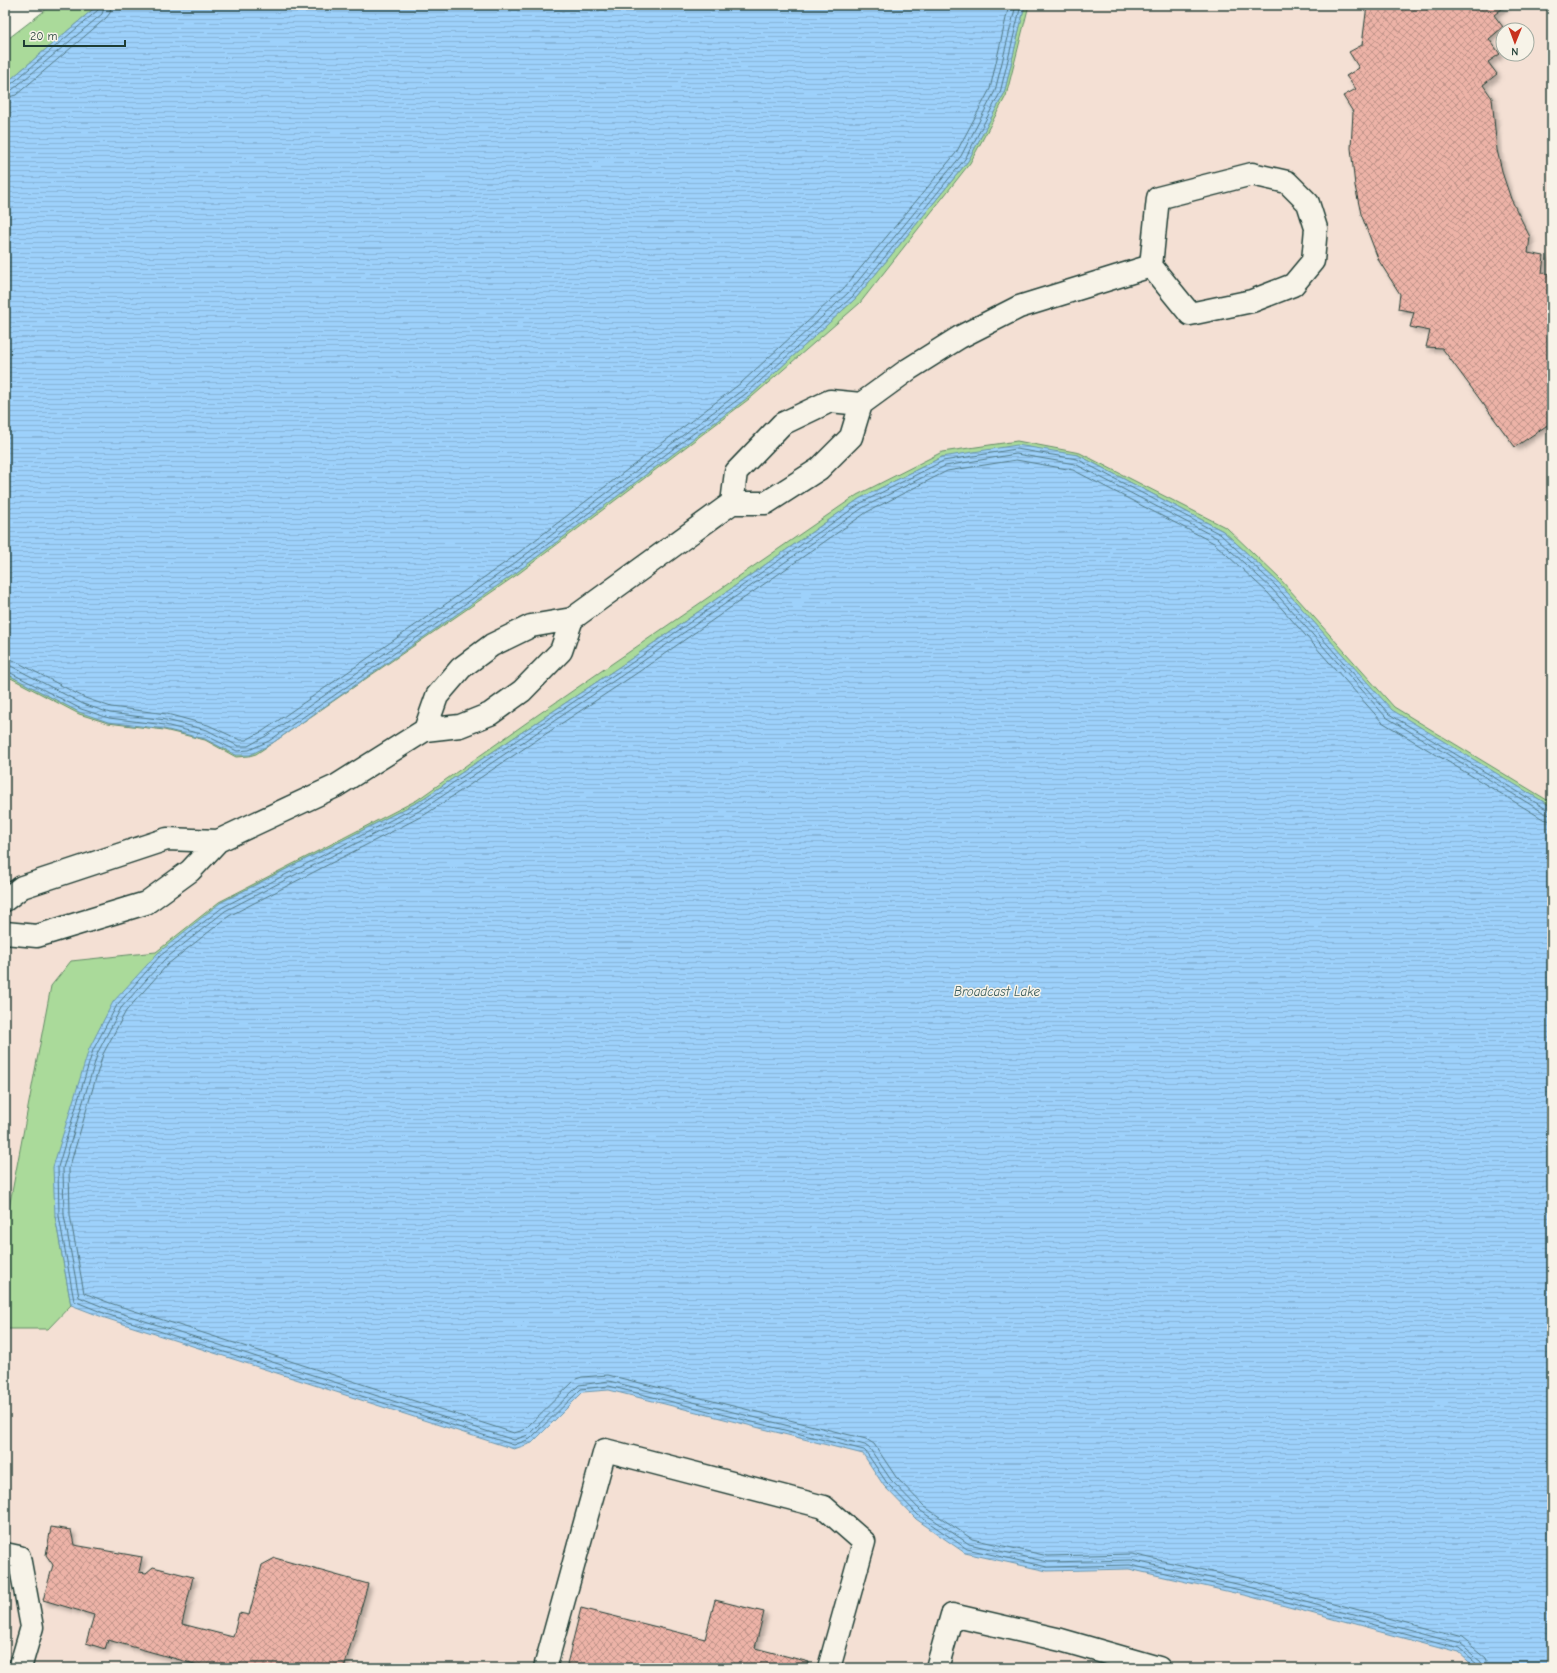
<svg xmlns="http://www.w3.org/2000/svg" width="1557" height="1673" font-family="'Comic Neue',sans-serif">
<defs>
<pattern id="water-rules" width="6" height="5" patternUnits="userSpaceOnUse"><rect width="6" height="5" fill="#9dd1fb"/><path d="M0 2.5h6" fill="none" stroke="#87b4d8"/></pattern>
<pattern id="building-cross-hatch" width="8" height="8" patternUnits="userSpaceOnUse"><rect width="8" height="8" fill="#edb3a7"/><path d="M0 0l8 8M0 8l8-8" fill="none" stroke="#bf9389"/></pattern>
<filter id="shadow"><feDropShadow dx="3.5" dy="3.5" stdDeviation="2" flood-color="#0004"/></filter>
</defs>
<rect width="100%" height="100%" fill="#f7f3e8"/>
<filter id="ink" filterUnits="userSpaceOnUse"><feTurbulence type="fractalNoise" baseFrequency=".025" numOctaves="2"/><feDisplacementMap in="SourceGraphic" scale="8" xChannelSelector="R" yChannelSelector="G"/><feConvolveMatrix kernelMatrix="1 2 1 2 8 2 1 2 1" color-interpolation-filters="sRGB"/></filter>
<g filter="url(#ink)">
<path fill="#f4e0d4" fill-rule="evenodd" d="M1029,5H1552V803L1394,707L1281,580L1227,528L942,452L857,495L536,716L417,800L219,902L156,952L71,961L5,1229V675L79,714L164,730L205,740L236,757L256,754L518,574L753,396L860,303L970,163L1006,96ZM1503,30H1527V54H1503Z
M71,1305L105,1318L514,1449L533,1443L583,1392L609,1390L863,1454L884,1486L916,1519L965,1553L1047,1571L1129,1569L1248,1596L1458,1653L1475,1668H5V1327L7,1329H48Z"/>
<path fill="#aada9a" stroke="#648c67" d="M52,5H98L5,84V41Z
M1025,5H1029L1006,96L970,163L860,303L753,396L518,574L271,744L256,754L249,756L236,757L205,740L164,730L108,723L79,714L5,675V673L79,712L164,729L205,739L236,755L270,744L517,572L751,395L856,298L968,161L1004,94Z
M1017,441L1080,453L1227,528L1281,580L1394,707L1552,803V807L1392,711L1279,583L1223,531L1078,455L942,457L859,499L631,659L418,802L220,903L55,1216L71,1305L48,1329H7L5,1327V1229L51,986L71,961L156,952L219,902L417,800L536,716L857,495L942,452Z"/>
<path fill="url(#water-rules)" stroke="#6b96ab" d="M98,5H1025L1004,94L968,161L856,298L751,395L517,572L271,744L250,755H236L205,739L164,729L108,722L79,712L5,673V84Z
M1017,445L1078,455L1223,531L1279,583L1392,710L1552,807V1668H1475L1458,1653L1248,1596L1129,1569L1047,1571L965,1553L916,1519L884,1486L863,1454L609,1390L583,1392L532,1443L514,1449L105,1318L71,1305L55,1216L53,1167L89,1049L113,1002L158,953L220,903L418,802L631,659L859,499L942,457Z"/>
<g fill="none" stroke-linecap="round" stroke-linejoin="round">
<path stroke="#517884" stroke-width="1" d="M5,87L9,86L98,10L100,5
M5,92L12,90L102,14L105,5
M5,98L16,95L106,18L110,13L111,5
M5,659L13,660L85,698L111,707L167,714L208,725L240,740H246L263,731L509,560L741,383L844,288L956,153L990,89L1009,5
M5,665L11,666L83,704L110,713L166,720L207,730L238,746H248L266,736L512,565L745,388L849,292L961,156L995,91L1016,5
M5,670L81,709L109,718L165,725L205,735L237,751L249,750L269,741L515,569L748,392L853,296L965,159L1000,93L1021,5
M1477,1668L1476,1663L1459,1649L1249,1592L1130,1565L1047,1567L967,1549L918,1515L887,1483L866,1452L864,1450L609,1386L581,1389L530,1439L514,1445L106,1314L74,1301L59,1216L58,1167L93,1050L117,1005L160,956L223,907L420,805L633,662L861,503L943,461L1016,449L1077,459L1220,534L1276,586L1389,714L1548,810H1552
M1482,1668L1480,1661L1460,1644L1250,1587L1131,1560L1048,1562L969,1544L921,1511L891,1480L870,1449L865,1445L609,1381L579,1385L528,1435L514,1440L108,1309L79,1297L64,1215L63,1168L98,1052L121,1008L164,960L225,911L423,809L636,666L864,507L945,466L1016,454L1075,464L1217,538L1272,589L1386,717L1546,814L1552,815
M1488,1668L1485,1657L1462,1638L1252,1581L1132,1554L1048,1556L972,1539L925,1507L896,1477L874,1444L866,1439L608,1375L582,1377L576,1379L524,1430L514,1433L110,1303L84,1293L70,1215L69,1169L103,1054L126,1011L168,964L229,916L426,814L640,671L867,512L947,471L1016,460L1073,470L1214,543L1268,593L1382,722L1543,819L1552,821"/>
</g>
<path fill="url(#building-cross-hatch)" stroke="#1f3d34" filter="url(#shadow)" d="M1367,5H1507L1494,15L1503,27L1489,39L1500,54L1488,62L1497,74L1483,85L1492,98L1497,150L1503,175L1511,199L1530,237L1528,253L1544,256L1542,273L1552,274V422L1515,447L1442,348L1426,347L1430,331L1410,327L1414,312L1398,309L1400,294L1379,261L1361,214L1355,186L1351,148L1353,112L1343,96L1356,89L1346,76L1359,68L1349,52L1362,45Z
M51,1527L71,1530L74,1545L142,1557L139,1572L146,1573L153,1567L193,1577L182,1624L233,1637L239,1613L249,1615L262,1565L275,1558L368,1584L344,1668H209L108,1640L105,1649L86,1643L94,1615L43,1600L53,1565L46,1555Z
M715,1600L764,1612L755,1648L809,1662L808,1668H566L581,1608L705,1639Z"/>
<g fill="none" stroke-linecap="round" stroke-linejoin="round">
<defs>
<path id="minor" d="M1252,174L1287,182L1308,203L1316,228L1313,261L1293,285L1252,301L1190,314L1151,266L1158,198Z
M732,503L736,472L782,424L830,401L861,404
M425,730L437,696L461,668L492,645L531,626L572,619L732,503H766L819,469L851,437L861,404L909,369L960,337L1019,307L1151,266
M5,900L22,887L167,839L218,841
M5,933L37,936L146,903L190,871L218,841L336,786L425,730L460,726L490,714L522,691L561,651L572,619
M5,1554L19,1557L32,1627L20,1668
M545,1668L605,1450L824,1507L864,1542L829,1668
M937,1668L952,1615L1061,1640L1159,1668"/>
</defs>
<use href="#minor" stroke="#1f3d34" stroke-width="25"/>
<use href="#minor" stroke="#f7f3e8" stroke-width="22"/>
</g>
</g>
<g text-anchor="middle" stroke-width="3" stroke-linejoin="round" paint-order="stroke">
<g font-size="13" font-style="italic" fill="#385b5c" stroke="#f7f3e8">
<text x="997" y="996">Broadcast Lake</text>
</g>
</g>
<rect width="1557" height="1673" fill="none" stroke="#f7f3e8" stroke-width="20"/>
<rect x="10" y="10" width="1537" height="1653" fill="none" stroke="#1f3d34" stroke-width="1.5" filter="url(#ink)"/>
<g transform="translate(1515 42) rotate(181)"><circle r="19" fill="#f7f3e8" stroke="#a1aaa0"/>
<path d="M0-3L7 15L0 10L-7 15Z" fill="#c8321e"/>
<text y="-6" font-size="11" font-weight="bold" text-anchor="middle" fill="#1f3d34">N</text>
</g>
<path d="M24 40v6h101v-6" fill="none" stroke="#1f3d34" stroke-width="2"/>
<text x="30" y="40" font-size="12" fill="#1f3d34" stroke="#f7f3e8" stroke-width="3" paint-order="stroke">20 m</text>
</svg>
